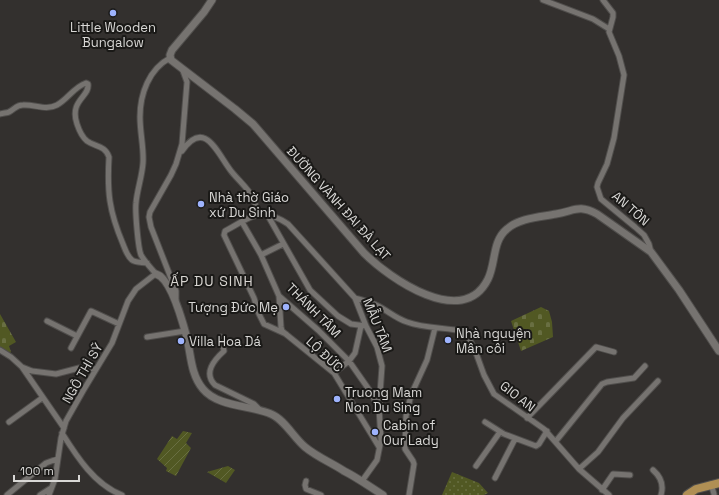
<svg xmlns="http://www.w3.org/2000/svg" width="719" height="495" font-family="'Space Grotesk',sans-serif">
<defs>
<pattern id="grass-dots" width="8" height="8" patternUnits="userSpaceOnUse"><rect width="8" height="8" fill="#515823"/><path d="M2 2h.1M6 6h.1" fill="none" stroke="#696f42" stroke-width="1.8" stroke-linecap="round"/></pattern>
<pattern id="cemetery-stones" width="16" height="16" patternUnits="userSpaceOnUse"><rect width="16" height="16" fill="#515823"/><path d="M2 7V4a2 2 0 0 1 4 0v3zM10 15v-3a2 2 0 0 1 4 0v3z" fill="#696f42"/></pattern>
<pattern id="garden-furrows" width="10" height="10" patternUnits="userSpaceOnUse"><rect width="10" height="10" fill="#515823"/><path d="M-1 1l2-2M0 10L10 0M9 11l2-2" fill="none" stroke="#696f42"/></pattern>
</defs>
<rect width="100%" height="100%" fill="#33302e"/>
<path fill="url(#grass-dots)" d="M452,472L479,483L488,493L484,495H442Z"/>
<path fill="url(#cemetery-stones)" d="M541,307L549,311L552,322L553,337L521,351L511,321Z
M0,314L16,342L9,346L11,352L9,354L0,349Z"/>
<path fill="url(#garden-furrows)" d="M183,431L192,433L186,443L191,448L176,476L166,471L167,468L157,459L172,436L177,439Z
M228,466L235,470L226,483L207,472Z"/>
<g fill="none" stroke-linecap="round" stroke-linejoin="round">
<defs>
<path id="street" d="M543,0L593,19L609,29
M603,0L613,13V17L609,32L619,56L624,75L614,138L607,164L598,183L597,187L601,199L635,227L644,235L649,244L651,252
M0,114C3,113 7,113 9,112C15,109 16,105 23,105C34,104 46,111 57,105C68,99 74,87 86,83L88,84C90,97 69,100 77,124C79,130 82,137 87,141C95,147 105,145 109,157C107,192 109,211 123,244C125,249 127,256 132,260C136,263 142,262 147,263
M182,151C205,118 217,153 231,171C238,180 248,188 253,198C256,203 256,210 253,216
M267,214L310,290L338,316L351,324L366,326
M242,222L261,255L279,296L318,330L349,361L370,391L378,407
M261,255L283,244
M279,296L281,327L282,331L334,373L379,447
M355,298C362,300 370,302 376,305C387,310 395,318 407,322C426,329 446,327 466,332L476,353L484,375L494,394L544,429L579,469L609,495
M176,299V291L151,227L149,217L150,212L171,175L176,164L182,144L187,82L183,71
M47,321L77,336
M286,334L264,324L259,314L254,298L224,235L225,231C250,218 260,205 288,224L355,298L366,326L377,347L382,366L379,408L381,440L377,460L362,481
M147,337L185,331
M221,337L224,351C214,360 203,373 215,385L254,404L260,410
M71,348L91,311L119,324
M0,350L11,357L22,367L64,428
M22,367L32,371L56,374L79,368L96,369
M334,373L349,361L355,353L361,326
M527,418L596,347L614,352
M9,422L42,398
M485,422L504,434L536,446L539,444L547,431
M62,433C77,457 95,485 122,495
M556,441L602,384L607,382L634,378L645,366
M476,466L500,432
M579,469L598,452L623,418L658,381
M653,470C661,477 664,485 661,495
M495,478L515,439
M306,481L305,485L306,489L321,495
M711,484L714,494
M602,490L613,474L630,475
M7,495L46,463L57,459
M40,495L51,488
M49,495L55,479L61,438L66,421L83,391L112,343L128,301L136,289L154,275L156,274C151,268 145,262 141,255C138,248 135,211 136,203C137,190 142,177 143,163C144,148 140,133 140,117C140,94 149,69 170,58
M409,495L414,464L413,461L405,449L406,416L411,395L427,360L435,328"/>
<path id="secondary" d="M212,0L204,12L172,50L170,55L171,60L235,109L253,124L364,253C389,278 463,330 488,279C496,263 492,241 507,229C519,218 541,217 556,214C575,211 578,204 597,214L651,252L679,290L719,351
M156,274C171,278 183,323 187,338C191,356 191,375 203,389C218,407 250,405 271,414C284,419 294,438 305,447C317,457 332,463 344,471C358,478 370,487 383,495"/>
<path id="primary" d="M687,495L696,489L719,483"/>
</defs>
<use href="#street" stroke="#504e4c" stroke-width="7"/>
<use href="#secondary" stroke="#504e4c" stroke-width="9"/>
<use href="#primary" stroke="#504e4c" stroke-width="10"/>
<use href="#street" stroke="#767370" stroke-width="5"/>
<use href="#secondary" stroke="#767370" stroke-width="7"/>
<use href="#primary" stroke="#b08f54" stroke-width="8"/>
</g>
<g fill="#9eb3fd" stroke="#1a1917" stroke-width="1.5">
<circle cx="113" cy="13" r="4"/>
<circle cx="201" cy="204" r="4"/>
<circle cx="286" cy="307" r="4"/>
<circle cx="448" cy="340" r="4"/>
<circle cx="181" cy="341" r="4"/>
<circle cx="337" cy="399" r="4"/>
<circle cx="375" cy="432" r="4"/>
</g>
<g text-anchor="middle" stroke-width="4" stroke-linejoin="round" paint-order="stroke">
<g font-size="13" fill="#d9d8d6" stroke="#1a1917" text-anchor="start">
<text x="113" y="32" text-anchor="middle">Little Wooden<tspan x="113" dy="15">Bungalow</tspan></text>
<text x="209" y="202">Nhà thờ Giáo<tspan x="209" dy="15">xứ Du Sinh</tspan></text>
<text x="278" y="312" text-anchor="end">Tượng Đức Mẹ</text>
<text x="456" y="338">Nhà nguyện<tspan x="456" dy="15">Mân côi</tspan></text>
<text x="189" y="346">Villa Hoa Dá</text>
<text x="345" y="397">Truong Mam<tspan x="345" dy="15">Non Du Sing</tspan></text>
<text x="383" y="430">Cabin of<tspan x="383" dy="15">Our Lady</tspan></text>
</g>
<g font-size="13" fill="#d9d8d6" stroke="#1a1917">
<text transform="translate(339 203) rotate(48)" y="5">ĐƯỜNG VÀNH ĐAI ĐÀ LẠT</text>
<text transform="translate(631 208) rotate(41)" y="5">AN TÔN</text>
<text transform="translate(314 310) rotate(45)" y="5">THÁNH TÂM</text>
<text transform="translate(378 325) rotate(68)" y="5">MẪU TÂM</text>
<text transform="translate(325 354) rotate(43)" y="5">LỘ ĐỨC</text>
<text transform="translate(82 373) rotate(-60)" y="5">NGÔ THÌ SỸ</text>
<text transform="translate(518 396) rotate(38)" y="5">GIO AN</text>
</g>
<g font-size="14" letter-spacing="1" fill="#d8d5d1" stroke="#1a1917">
<text x="212" y="286">ẤP DU SINH</text>
</g>
</g>
<path d="M14 475v6h65v-6" fill="none" stroke="#d9d8d6" stroke-width="2"/>
<text x="20" y="475" font-size="12" fill="#d9d8d6" stroke="#1a1917" stroke-width="3" paint-order="stroke">100 m</text>
</svg>
